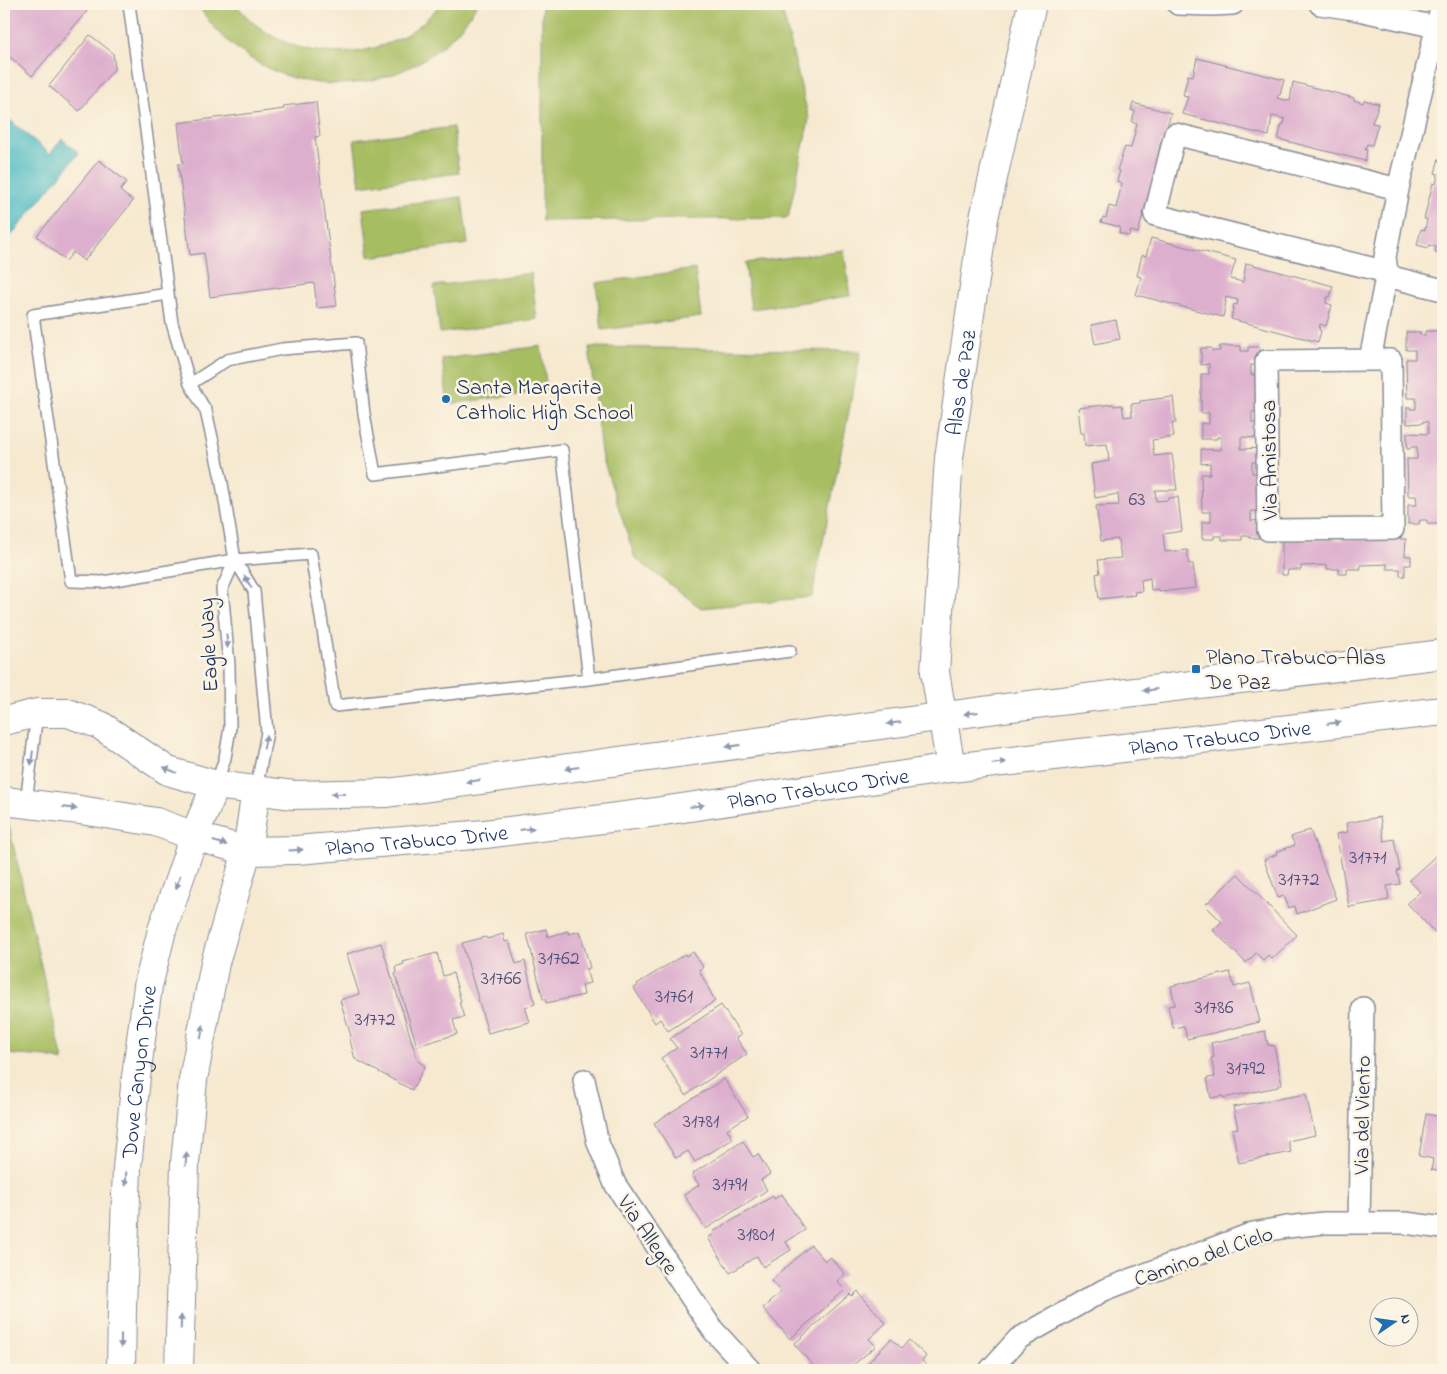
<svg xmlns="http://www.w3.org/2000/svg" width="1447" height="1374" font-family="'Indie Flower',sans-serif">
<rect width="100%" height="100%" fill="#fcf5e5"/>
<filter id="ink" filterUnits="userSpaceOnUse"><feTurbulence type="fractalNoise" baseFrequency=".02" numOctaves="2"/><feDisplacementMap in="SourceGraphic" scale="10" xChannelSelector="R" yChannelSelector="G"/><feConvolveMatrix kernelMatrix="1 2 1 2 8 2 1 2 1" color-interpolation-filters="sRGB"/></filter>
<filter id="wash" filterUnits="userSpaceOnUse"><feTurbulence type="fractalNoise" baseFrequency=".0096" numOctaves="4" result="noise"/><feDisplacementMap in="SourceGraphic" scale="20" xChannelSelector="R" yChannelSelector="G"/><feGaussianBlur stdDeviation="1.12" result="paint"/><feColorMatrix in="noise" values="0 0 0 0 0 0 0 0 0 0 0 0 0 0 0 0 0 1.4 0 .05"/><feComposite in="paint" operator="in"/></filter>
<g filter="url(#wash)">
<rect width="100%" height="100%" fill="#f6e9d0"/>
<path fill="#a7bd62" stroke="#617660" d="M198,4H236C284,69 392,69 440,4H477C432,84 323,109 247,56C228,43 209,25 198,4Z
M542,4H772L782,9L809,119L788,218L542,221Z
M453,127L459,173L360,186L354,140Z
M462,197L468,244L369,257L363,209Z
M844,250L850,296L751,309L745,263Z
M695,269L701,317L602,330L596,283Z
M531,273L537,319L440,333L434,286Z
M541,346L547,391L448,404L442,359Z
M589,347L861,351L812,597L701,608L635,558L601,453Z
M4,805L63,1061L48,1057L4,1054Z"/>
<path fill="#4ab9c3" stroke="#327490" d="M4,115L50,154L62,139L79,153L5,243L4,241Z"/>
<g id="blocks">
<path fill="#ddafce" d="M4,4H93L32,76L4,52Z
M90,35L113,53L115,68L79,111L49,86Z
M1197,58L1284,80L1280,95H1278L1277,98L1290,101L1293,82L1354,98V100L1363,103L1364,100L1379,104L1372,123L1378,124L1372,145L1367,144L1365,150H1367L1365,161L1278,139L1282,124H1284L1285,119L1272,116L1269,136L1182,114L1188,97L1183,96L1188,75L1193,76Z
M316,102L320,136L315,137L337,306L317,308L314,283L210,297L204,253L190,255L178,164H183L178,123L284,109L283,106Z
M1133,103L1171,113L1163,142L1161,141L1158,155L1159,156L1138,233L1130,231L1129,236L1119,233L1120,227L1101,222L1103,217L1106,218L1109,206L1116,208L1122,183L1117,181L1120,171L1117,170L1125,147L1131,148L1137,124L1132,122L1135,111L1131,110Z
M1439,158L1443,159V256L1435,253L1436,247L1429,245L1428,248L1417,245L1421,229L1425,230L1427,219H1424L1433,183L1436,184L1438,174L1435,173Z
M99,160L127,182L120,191L133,201L84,261L73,252L66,261L37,236Z
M1151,238L1236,260L1230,279L1243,282L1246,263L1333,286L1330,297H1327L1326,303L1332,305L1326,326L1320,324L1319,330L1321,331L1318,342L1231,319L1234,304L1237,305L1238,300L1226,297L1225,302H1226L1223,317L1136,295L1141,277L1137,276L1142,255L1146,256Z
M1116,320L1120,339L1095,344L1091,325Z
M1425,331H1443V524H1427V520H1420L1419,524H1408V505H1417L1416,496H1408L1407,459H1417V447H1411L1410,449H1407V433L1428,434V422L1423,421V423L1407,424V407H1410V409H1416V398H1407L1406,359H1415V350H1406V332H1421L1420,335H1425Z
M1220,346H1241V351H1248V347H1260V365H1251V375L1260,374V411L1252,412V423H1257L1260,438L1241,437V449L1261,448L1258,462H1252V473H1261V511H1251V521L1261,520L1262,538H1249V536H1242V540H1222V536H1214V539H1202V522H1211V512H1202L1201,474H1210V463L1201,464V449L1221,450V437H1217V439H1201V423L1209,424V413H1201V374H1209V364L1201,365V348H1212V351H1220Z
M1173,397L1176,423H1172L1174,437L1152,440L1154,456L1172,454L1177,490H1155L1156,501L1168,500V498L1178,497L1182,531L1163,534L1165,552L1187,550L1189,564H1193L1196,588L1159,592V589L1151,590L1150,578L1141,580L1142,591L1134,592L1135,595L1099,599L1096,574L1100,573L1098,560L1121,558L1118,539L1101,541L1096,506L1119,505L1118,494L1095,498L1091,464L1109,461L1107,444L1085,446L1084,433H1081L1078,408L1113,404L1114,406L1122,405L1124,417L1132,416L1131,404L1140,403V401Z
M1406,539L1405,556H1411V565H1405V576H1400V569H1387V564L1360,565L1361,569H1347V574H1339V569H1327V565L1301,566V570H1288L1287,575H1282V540Z
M1380,817L1384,841L1394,839L1400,870L1397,871L1400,884L1387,886L1389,900L1349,907L1336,834L1348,832L1346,823Z
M1310,830L1336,899L1297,914L1295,906L1289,908L1284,896L1278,898L1264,860L1277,854L1276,852L1295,845L1291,837Z
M1443,849V926L1435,933L1407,903L1420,892L1409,880Z
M1238,874L1297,935L1272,959L1268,955L1263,960L1256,953L1246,963L1213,930L1222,922L1205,905Z
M546,929L548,937L568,931L569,934L580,931L590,968L586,969L590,983L582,985L584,995L546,1003L545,999H543L527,934Z
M503,934L505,942L509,941L516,964L525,961L535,1004L525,1007L530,1022L488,1033L462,943L486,937L487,939Z
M381,943L418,1061L425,1066L412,1090L355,1059L349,1037L351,1036L340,1000L359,994L347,954Z
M693,952L703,967L699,970L715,1001L668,1031L660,1019L655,1023L634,988L638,986L637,984L685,954L686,956Z
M437,953L443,976L453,973L461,1001L459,1002L464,1017L453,1020L457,1034L417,1046L395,974L397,973L395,967L404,964L403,962Z
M1230,972L1234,987L1250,983L1260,1022L1187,1039L1184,1026L1173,1028L1168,1006L1175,1005L1171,986Z
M721,1005L741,1035L736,1038L747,1054L686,1095L661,1058L677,1048L670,1039Z
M1265,1031L1268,1045L1274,1046L1282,1084L1278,1085V1087L1223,1098V1096L1211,1098L1207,1078L1215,1077L1211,1058L1214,1057L1211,1043Z
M724,1079L748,1116L727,1129L733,1139L708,1154V1153L695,1162L688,1151L676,1158L654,1123Z
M1306,1094L1315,1135L1288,1141L1291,1152L1239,1163L1232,1129L1238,1128L1233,1107Z
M1426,1114L1443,1117V1172L1431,1170L1433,1159L1419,1156Z
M743,1141L753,1157L758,1154L770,1174L761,1180L767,1190L706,1229L684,1195L699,1185L692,1174Z
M782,1194L805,1230L786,1242L791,1250L763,1267L757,1256L730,1273L708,1238L714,1234L713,1232L773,1196L774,1199Z
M811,1245L825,1261L830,1257L845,1274L837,1281L845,1290L790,1339L763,1308L781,1292L771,1281Z
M857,1291L886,1323L869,1339L876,1346L847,1370H836L833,1368L831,1370H817L794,1344L850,1294L852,1296Z
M891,1339L902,1348L909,1340L926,1356L922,1361L932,1370H861Z"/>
</g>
</g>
<g filter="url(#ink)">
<use href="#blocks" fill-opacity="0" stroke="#888c97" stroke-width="1"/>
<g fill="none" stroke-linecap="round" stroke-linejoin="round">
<defs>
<path id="lane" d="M129,4L172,323L190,384L206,411L221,478L235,560L254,591L267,732L256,790
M168,294L33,315L71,581L103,582L235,560L311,554L335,706L589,679L562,450L375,474L364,414L356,343L282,349L227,360L190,384
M589,679L790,651
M216,785L225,758L230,728L229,665L222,589L235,560
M26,803L37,713"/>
<path id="street" d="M1178,4L1212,5L1233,4
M1320,4L1354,9L1436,27
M1442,4L1398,189L1385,257L1387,272L1395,278L1443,290
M1370,360L1266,361L1268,530L1393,529L1391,360H1370L1387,272L1155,215L1175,134L1398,189
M584,1080L598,1143L615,1184L713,1330L750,1370
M1359,1222L1363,1008
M990,1370L1018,1339L1104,1290L1253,1233L1287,1227L1324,1223H1405L1443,1228"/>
<g id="secondary">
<path d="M4,721L37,713H68L100,725L168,771L216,785L293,795L387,793L1004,708L1443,654"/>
<path id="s1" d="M951,768L935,672L949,458L984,218L1032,4"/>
<path id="s2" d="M4,801L80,810L156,822L194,836L247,851L297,850L485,834L649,813L951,768L1443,711"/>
<path id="s3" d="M121,1370L122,1309L127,1168L136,1077L148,986L162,930L194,836L216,785"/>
<path d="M179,1370L185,1163L193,1080L215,963L247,851L256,790"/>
</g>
</defs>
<use href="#lane" stroke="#888c97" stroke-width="14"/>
<use href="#street" stroke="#888c97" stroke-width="24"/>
<use href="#secondary" stroke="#888c97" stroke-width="30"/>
<use href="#lane" stroke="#fff" stroke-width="11"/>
<use href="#street" stroke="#fff" stroke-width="21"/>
<use href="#secondary" stroke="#fff" stroke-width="28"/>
</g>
<defs><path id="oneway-solid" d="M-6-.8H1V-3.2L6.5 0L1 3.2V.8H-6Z" transform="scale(1.25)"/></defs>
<g fill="#8d97ae">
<use href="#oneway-solid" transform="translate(248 582) rotate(-121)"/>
<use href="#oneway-solid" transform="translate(227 641) rotate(85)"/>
<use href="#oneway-solid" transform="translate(1150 690) rotate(173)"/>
<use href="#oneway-solid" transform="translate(971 713) rotate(172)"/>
<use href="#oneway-solid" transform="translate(894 723) rotate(172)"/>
<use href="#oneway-solid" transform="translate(1334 723) rotate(-7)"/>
<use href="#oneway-solid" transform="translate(265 742) rotate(-79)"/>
<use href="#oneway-solid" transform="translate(733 746) rotate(172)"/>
<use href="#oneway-solid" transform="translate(32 758) rotate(97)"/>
<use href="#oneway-solid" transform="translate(999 763) rotate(-7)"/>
<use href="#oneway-solid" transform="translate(572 768) rotate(172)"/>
<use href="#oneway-solid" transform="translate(170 770) rotate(-157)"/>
<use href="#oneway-solid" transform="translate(473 781) rotate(172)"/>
<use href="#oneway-solid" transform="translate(338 794) rotate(179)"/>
<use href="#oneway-solid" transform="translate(697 806) rotate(-8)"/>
<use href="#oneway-solid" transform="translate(70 808) rotate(8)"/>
<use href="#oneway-solid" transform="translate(527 829) rotate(-7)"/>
<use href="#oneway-solid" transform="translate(220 843) rotate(16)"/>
<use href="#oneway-solid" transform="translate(296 850) rotate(-3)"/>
<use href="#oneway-solid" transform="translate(178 882) rotate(108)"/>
<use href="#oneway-solid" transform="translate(202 1032) rotate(-79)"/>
<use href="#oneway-solid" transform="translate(186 1159) rotate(-86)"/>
<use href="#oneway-solid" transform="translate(126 1179) rotate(92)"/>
<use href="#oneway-solid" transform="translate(181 1322) rotate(-88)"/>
<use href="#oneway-solid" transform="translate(121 1341) rotate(90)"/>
</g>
</g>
<g fill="#1f6fb2" stroke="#fcf5e5" stroke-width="2">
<circle cx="446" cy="399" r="5"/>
<rect x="1191" y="664" width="10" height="10" rx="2.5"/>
</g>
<g text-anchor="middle" stroke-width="5" stroke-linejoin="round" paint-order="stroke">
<g font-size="20" fill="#4c4f7a">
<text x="1137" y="505">63</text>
<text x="1368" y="863">31771</text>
<text x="1299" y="885">31772</text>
<text x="559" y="964">31762</text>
<text x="501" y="984">31766</text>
<text x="674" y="1002">31761</text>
<text x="1214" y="1013">31786</text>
<text x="375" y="1025">31772</text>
<text x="709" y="1058">31771</text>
<text x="1246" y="1074">31792</text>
<text x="701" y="1127">31781</text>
<text x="730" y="1190">31791</text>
<text x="756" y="1240">31801</text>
</g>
<g font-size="22" fill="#1b2f5e" stroke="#fcf5e5">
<text dy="8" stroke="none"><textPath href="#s1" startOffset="388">Alas de Paz</textPath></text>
<text transform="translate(1268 460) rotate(-91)" y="8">Via Amistosa</text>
<text transform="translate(207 645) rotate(-93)" y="8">Eagle Way</text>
<text dy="8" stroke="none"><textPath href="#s2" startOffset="1229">Plano Trabuco Drive</textPath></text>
<text dy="8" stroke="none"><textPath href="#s2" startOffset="824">Plano Trabuco Drive</textPath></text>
<text dy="8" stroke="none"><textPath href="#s2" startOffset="419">Plano Trabuco Drive</textPath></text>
<text dy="8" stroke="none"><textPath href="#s3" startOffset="299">Dove Canyon Drive</textPath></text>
<text transform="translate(1361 1115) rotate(-89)" y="8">Via del Viento</text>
<text transform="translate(649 1234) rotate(56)" y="8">Via Allegre</text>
<text transform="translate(1203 1255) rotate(-19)" y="8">Camino del Cielo</text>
</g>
<g font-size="22" fill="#1b2f5e" stroke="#fcf5e5" text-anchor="start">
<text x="456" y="394">Santa Margarita<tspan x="456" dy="25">Catholic High School</tspan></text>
<text x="1206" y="664">Plano Trabuco-Alas<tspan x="1206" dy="25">De Paz</tspan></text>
</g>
</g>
<rect width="1447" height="1374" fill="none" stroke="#fcf5e5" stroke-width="20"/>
<g transform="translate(1394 1322) rotate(77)"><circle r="24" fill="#fcf5e5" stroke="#a2a6af"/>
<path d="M0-4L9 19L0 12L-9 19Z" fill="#1f6fb2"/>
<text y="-8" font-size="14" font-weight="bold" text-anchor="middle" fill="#1b2f5e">N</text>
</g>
</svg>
